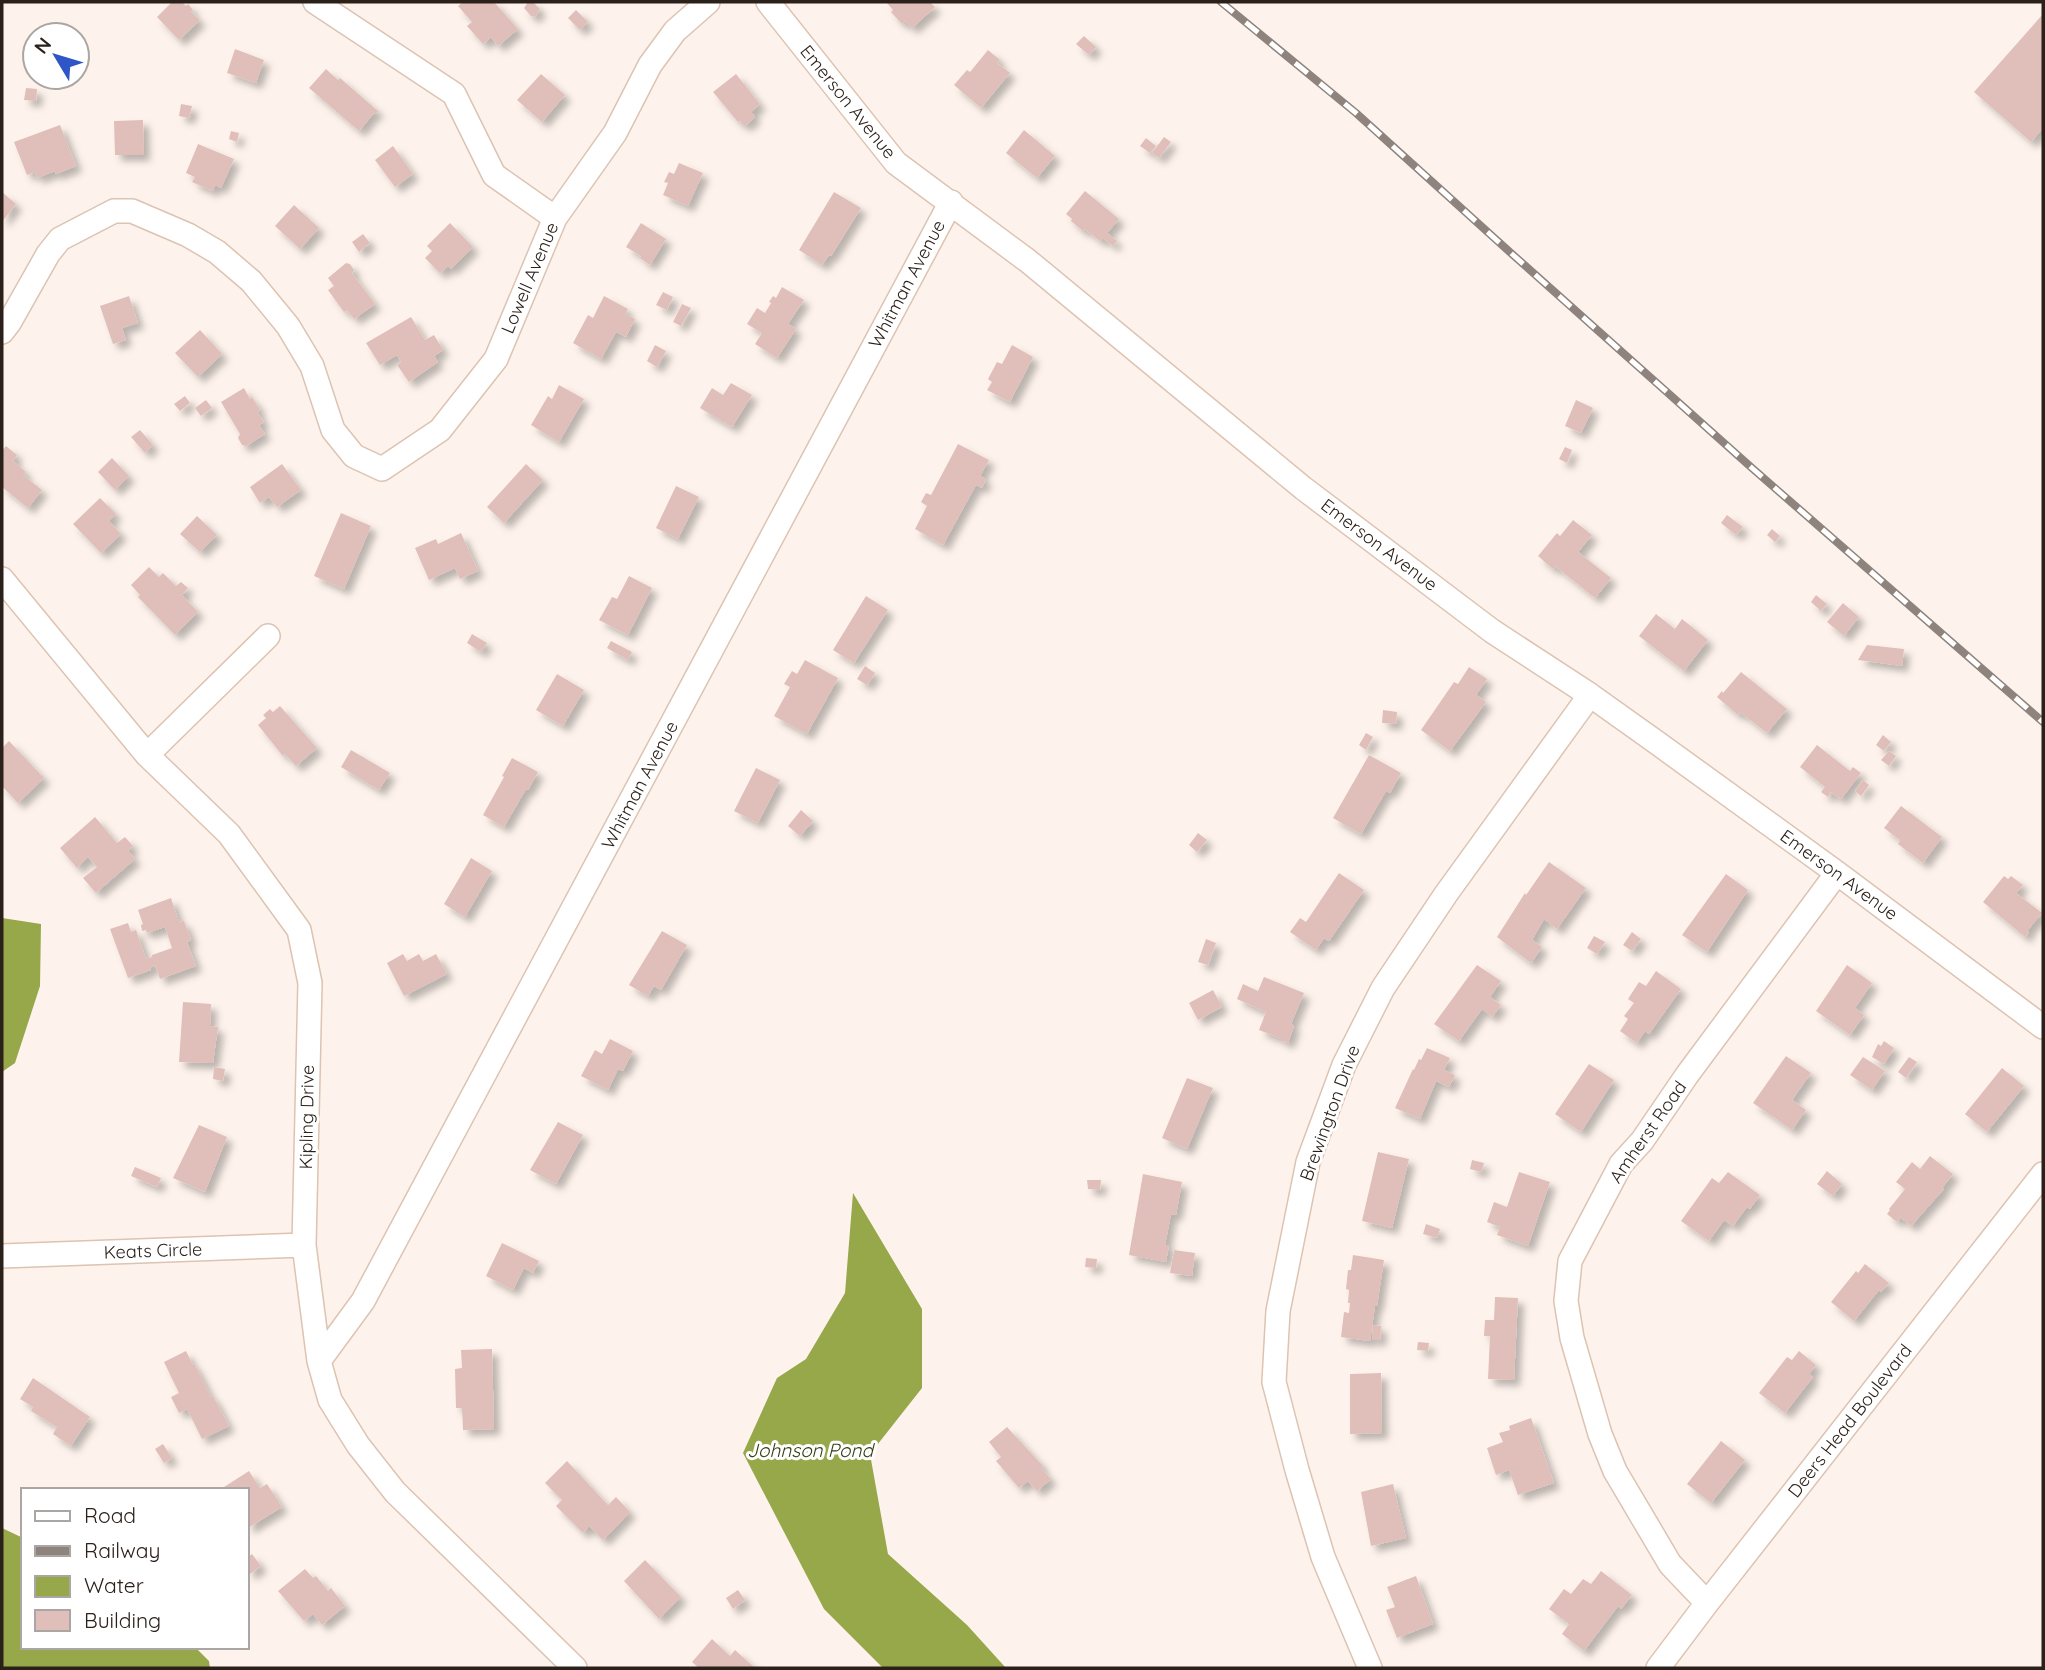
<svg xmlns="http://www.w3.org/2000/svg" width="2045" height="1670" font-family="Quicksand,sans-serif">
<defs>
<filter id="shadow"><feDropShadow dx="6" dy="6" stdDeviation="3.5" flood-color="#0004"/></filter>
</defs>
<rect width="100%" height="100%" fill="#fef3ec"/>
<path fill="#96a849" d="M2,918L41,924L40,986L15,1063L2,1072Z
M853,1193L922,1309V1388L870,1454L888,1554L967,1625L1006,1668H883L824,1609L743,1453L777,1378L806,1359L845,1293Z
M2,1528L23,1538V1647H195L209,1661L210,1668H2Z"/>
<path fill="#e0beba" filter="url(#shadow)" d="M172,2H182L186,6L188,4L193,10L191,12L200,20L179,40L157,17Z
M463,2H494L518,29L498,46L491,37L483,44L467,26L472,22L458,6Z
M528,2H533L540,9L535,17L531,16L524,8Z
M886,2H930L935,7L912,28L905,21L902,24L891,12L893,10Z
M576,10L588,22L580,30L568,18Z
M2043,14V128L2031,142L1974,92Z
M1084,36L1096,47L1089,55L1076,44Z
M235,49L264,60L256,83L227,73Z
M988,50L1000,60L997,63L1010,73L981,108L954,85L967,70L970,72Z
M326,69L338,80L340,78L378,111L376,114L374,113L359,131L309,88Z
M541,74L565,95L542,122L517,100Z
M736,74L760,104L751,112L755,117L745,126L740,121L738,122L713,92Z
M26,88L37,89L36,101L24,100Z
M181,104L192,106L189,118L179,116Z
M143,120L144,155H115L114,121Z
M60,125L76,166L56,174L55,171L37,178L35,172L27,175L14,142Z
M1024,130L1055,156L1037,178L1006,153Z
M231,131L239,133L237,142L229,139Z
M1164,137L1171,142L1159,158L1152,153Z
M1146,138L1156,146L1150,153L1140,146Z
M198,144L234,159L221,188L215,185L213,191L192,182L195,177L186,173Z
M393,146L413,174L395,187L375,160Z
M679,163L703,173L688,206L663,195L668,183L664,182L669,172L674,174Z
M1085,191L1119,219L1107,233L1117,241L1113,246L1103,238L1100,241L1085,229L1083,231L1071,221L1072,219L1066,214Z
M2,192L16,204L2,222Z
M834,192L861,208L831,256L829,255L822,265L799,250Z
M294,205L319,228L300,249L275,226Z
M450,223L473,247L451,269L448,266L440,273L425,258L432,251L427,246Z
M641,223L666,239L650,265L640,258L641,256L626,247Z
M363,234L370,243L359,252L352,242Z
M346,263L350,264L354,270L352,273L375,304L354,319L347,310L344,312L328,290L334,286L328,278Z
M782,287L804,300L788,324L796,329L777,358L755,344L762,333L747,324L757,308L765,313L771,303L769,302L773,296L776,298Z
M663,292L673,297L667,310L656,305Z
M129,296L138,323L122,328L126,340L113,344L100,306Z
M604,296L628,309L625,314L635,319L626,337L616,332L601,359L573,343L588,315L593,318Z
M682,304L691,308L681,326L673,322Z
M411,317L425,340L434,335L443,350L434,356L438,362L409,382L397,365L401,362L397,355L380,365L366,343Z
M200,330L222,354L198,377L175,353Z
M655,345L666,351L657,367L647,361Z
M1012,345L1033,357L1010,402L987,390L992,382L988,379L997,362L1002,364Z
M731,383L752,395L732,427L700,408L712,388L723,395Z
M559,385L584,399L559,442L531,425L548,396L552,399Z
M244,388L250,399L252,397L260,410L257,412L264,422L259,425L265,434L246,446L242,445L238,438L240,434L221,402Z
M185,396L190,403L180,411L174,404Z
M206,400L212,408L201,416L195,408Z
M1576,400L1593,408L1581,433L1565,426Z
M140,430L153,445L145,453L131,437Z
M958,444L989,460L980,476L986,479L982,488L976,485L943,545L915,529L927,506L921,502L926,493L931,495Z
M6,446L17,455L13,461L26,472L23,475L42,490L28,508L2,487V451Z
M1565,447L1572,450L1567,463L1559,459Z
M112,458L129,476L115,490L98,472Z
M282,464L301,490L277,507L269,497L260,503L250,487Z
M526,464L543,480L504,523L487,507Z
M676,486L699,497L678,539L656,528Z
M100,498L116,514L109,521L121,534L101,553L73,524Z
M341,513L371,526L344,589L314,576Z
M1727,515L1743,527L1736,535L1721,523Z
M197,516L217,535L200,552L180,534Z
M1573,520L1592,535L1578,552L1611,578L1595,598L1555,566L1553,569L1538,556L1557,533L1560,536Z
M1772,529L1780,536L1775,542L1767,535Z
M461,533L478,571L460,579L455,568L429,580L415,548L436,539L438,544Z
M149,567L159,577L163,573L176,586L181,582L188,588L182,595L198,612L175,635L138,597L140,595L131,585Z
M629,576L652,588L628,635L599,620L612,597L617,599Z
M1816,595L1827,604L1821,611L1811,602Z
M866,596L888,610L854,663L833,650Z
M1843,603L1859,617L1844,636L1827,622Z
M1656,614L1675,629L1682,619L1708,640L1684,671L1639,636Z
M472,634L487,643L481,652L467,643Z
M611,641L632,652L628,660L607,648Z
M1867,645L1904,649L1902,666L1858,660Z
M805,660L838,678L807,734L774,716L790,687L784,684L792,671L797,674Z
M865,666L875,673L867,685L857,679Z
M1469,667L1487,679L1476,695L1486,702L1450,751L1421,730L1454,682L1458,684Z
M1741,672L1787,709L1767,733L1740,712L1738,715L1717,697L1722,691L1723,693Z
M557,674L584,690L563,726L536,710Z
M280,706L317,748L296,766L285,754L283,756L258,725L266,718L263,715L270,709L273,712Z
M1383,710L1397,712L1396,724L1382,723Z
M1366,733L1373,737L1366,750L1359,745Z
M1883,735L1891,742L1884,751L1876,745Z
M9,741L44,778L18,803L2,786V748Z
M1817,745L1850,771L1853,767L1861,773L1841,799L1831,792L1828,797L1821,792L1825,787L1800,767Z
M351,750L390,773L379,790L341,767Z
M1889,751L1896,756L1889,766L1881,760Z
M1369,755L1401,773L1390,793L1386,791L1361,834L1333,818Z
M512,758L538,772L528,790L526,789L504,827L483,815L504,777L502,776Z
M756,768L780,780L758,823L734,811Z
M1863,780L1869,785L1861,796L1855,791Z
M1901,806L1942,837L1923,863L1898,844L1900,840L1884,828Z
M801,810L813,821L800,836L788,826Z
M95,817L117,843L125,837L133,846L128,851L135,859L96,893L83,878L97,867L88,857L77,868L60,848Z
M1198,833L1207,840L1197,852L1189,845Z
M471,858L492,871L465,917L444,904Z
M1549,862L1586,888L1557,929L1544,919L1532,940L1542,947L1531,963L1497,937L1525,893L1526,895Z
M1339,873L1364,890L1329,941L1324,938L1316,950L1290,932L1300,918L1306,922Z
M1726,874L1748,890L1707,952L1682,935Z
M2004,876L2008,879L2011,876L2023,885L2016,893L2042,913L2027,931L2029,932L2025,937L1983,902Z
M171,898L179,922L184,921L191,940L187,942L196,966L160,979L155,965L150,967L151,970L128,978L110,929L128,923L131,932L136,930L146,959L152,957V955L172,948L165,927L147,933L146,930L142,931L141,925L143,924L138,910Z
M662,931L687,945L661,990L654,986L648,996L629,985Z
M1632,932L1641,939L1632,951L1623,945Z
M1594,936L1605,942L1597,954L1587,948Z
M1206,939L1216,943L1208,965L1198,962Z
M403,954L407,961L419,954L423,961L436,954L447,974L404,996L387,963Z
M1477,965L1501,981L1490,997L1501,1005L1492,1017L1482,1009L1459,1041L1434,1024Z
M1847,965L1872,983L1855,1008L1864,1015L1850,1035L1816,1011Z
M1656,971L1681,989L1649,1034L1645,1031L1637,1043L1620,1031L1628,1019L1624,1016L1634,1003L1628,999L1639,982L1646,986Z
M1264,977L1304,993L1291,1024L1294,1026L1288,1043L1282,1041V1039L1259,1030L1266,1012L1237,999L1243,984L1258,991Z
M1213,990L1222,1007L1198,1020L1189,1003Z
M183,1002L211,1004L210,1026L218,1027L213,1063L179,1062Z
M610,1039L633,1051L623,1071L618,1069L608,1090L581,1076L595,1050L602,1054Z
M1884,1041L1894,1048L1884,1064L1872,1057L1878,1044L1881,1046Z
M1427,1048L1450,1058L1444,1070L1455,1075L1449,1087L1436,1081L1420,1119L1395,1108L1413,1069L1414,1070L1419,1059L1421,1060Z
M1786,1056L1811,1073L1792,1100L1806,1110L1792,1130L1753,1103Z
M1863,1057L1885,1071L1872,1090L1850,1075Z
M1909,1057L1917,1062L1906,1078L1898,1072Z
M1589,1064L1614,1080L1581,1132L1555,1114Z
M214,1067L225,1069L223,1081L213,1079Z
M2002,1068L2024,1086L1987,1132L1965,1114Z
M1187,1078L1213,1088L1187,1149L1162,1138Z
M558,1122L583,1135L556,1184L530,1170Z
M199,1125L227,1137L205,1192L173,1178Z
M1378,1152L1409,1159L1392,1228L1362,1221Z
M1930,1156L1953,1174L1942,1188L1944,1189L1911,1226L1900,1217L1897,1222L1887,1214L1890,1210L1889,1209L1905,1189L1896,1182L1912,1162L1920,1169Z
M1472,1160L1484,1163L1481,1172L1470,1169Z
M135,1167L161,1178L157,1187L131,1176Z
M1827,1171L1842,1184L1833,1196L1817,1184Z
M1519,1172L1550,1182L1528,1246L1497,1235L1500,1227L1487,1222L1494,1202L1507,1207Z
M1728,1172L1760,1195L1750,1209L1747,1207L1733,1226L1724,1220L1709,1241L1681,1221L1712,1178L1719,1183Z
M1143,1174L1182,1182L1176,1215L1171,1214L1165,1245H1169L1166,1262L1129,1255Z
M1087,1180H1101L1100,1190L1088,1189Z
M1426,1224L1440,1229L1437,1238L1423,1234Z
M502,1243L539,1261L533,1273L524,1268L513,1290L486,1276Z
M1174,1250L1195,1253L1192,1276L1170,1273Z
M1353,1255L1384,1260L1377,1306H1375L1370,1341L1341,1337L1344,1312L1349,1313L1350,1303H1348L1349,1290L1346,1289L1348,1270H1351Z
M1086,1258L1097,1259L1096,1268L1085,1267Z
M1865,1264L1889,1283L1881,1292L1879,1290L1854,1321L1831,1302L1856,1271L1858,1273Z
M1495,1297L1518,1298L1514,1380L1488,1379L1490,1336H1484L1485,1320H1494Z
M1373,1325L1381,1326L1380,1340H1372Z
M1418,1342L1429,1343L1428,1351L1417,1350Z
M492,1349L494,1429L463,1430L462,1408H456L455,1369L462,1368L461,1350Z
M186,1351L193,1365H195L211,1397L213,1396L229,1426L202,1439L187,1409L179,1413L171,1397L179,1393L164,1362Z
M1799,1351L1816,1365L1809,1374L1813,1377L1785,1413L1759,1393L1787,1357L1792,1360Z
M1381,1373L1382,1433L1350,1434V1374Z
M33,1378L90,1417L71,1446L53,1434L57,1427L31,1411L33,1407L20,1399Z
M1531,1418L1554,1483L1518,1495L1509,1470L1496,1475L1487,1448L1503,1442L1499,1433L1510,1430L1509,1426Z
M1007,1427L1043,1466L1041,1468L1051,1479L1037,1491L1028,1481L1019,1488L996,1461L1001,1457L989,1442Z
M1721,1441L1745,1460L1711,1503L1687,1484Z
M163,1444L172,1458L164,1463L155,1449Z
M567,1461L608,1505L616,1497L630,1512L603,1540L589,1526L583,1533L556,1506L562,1500L545,1483Z
M249,1471L260,1488L267,1484L282,1507L248,1528L247,1526V1490H226L224,1487Z
M1393,1484L1406,1538L1371,1546L1361,1492Z
M252,1554L261,1566L250,1574L247,1570V1558Z
M645,1560L681,1597L659,1619L624,1581Z
M305,1569L313,1578L316,1576L328,1591L331,1588L345,1606L322,1625L313,1614L304,1621L278,1591Z
M1601,1571L1632,1595L1621,1609L1618,1606L1584,1651L1562,1634L1569,1624L1549,1609L1564,1589L1571,1594L1583,1579L1591,1584Z
M1416,1576L1433,1624L1397,1638L1386,1610L1395,1607L1387,1587Z
M738,1590L745,1600L733,1609L726,1598Z
M712,1639L730,1656L735,1650L755,1668H699L692,1662Z"/>
<g fill="none" stroke-linecap="round" stroke-linejoin="round">
<defs>
<path id="minor" d="M315,2L454,94L494,175L555,218
M768,2L896,163L1028,261L1303,488L1492,631L1590,695L1656,742L1837,873L2043,1027
M2,332L9,323L48,254L60,239L114,211H132L188,235L217,252L251,281L288,326L312,366L333,430L354,456L382,469L440,430L496,359L555,218L615,133L650,65L675,31L708,2
M2,579L147,755L229,834L299,930L310,983L304,1245L319,1361L330,1400L358,1445L395,1492L575,1668
M147,755L268,636
M2,1256L304,1245
M319,1361L363,1301L951,202
M1707,1603L1670,1564L1615,1471L1600,1434L1572,1338L1566,1301L1570,1261L1621,1164L1642,1141L1687,1075L1837,873
M1370,1668L1323,1557L1297,1470L1274,1382L1278,1311L1308,1162L1344,1065L1383,988L1446,894L1590,695
M1658,1668L1707,1603L2043,1174"/>
</defs>
<use href="#minor" stroke="#ddc3b1" stroke-width="26"/>
<use href="#minor" stroke="#fff" stroke-width="23"/>
<defs>
<path id="rail" d="M1221,2L1356,113L1512,254L1752,468L2043,722"/>
</defs>
<use href="#rail" stroke="#8e847d" stroke-width="8"/>
<use href="#rail" stroke="#fff" stroke-width="5" stroke-dasharray="16" stroke-linecap="butt"/>
</g>
<g text-anchor="middle" stroke-width="6" stroke-linejoin="round" paint-order="stroke">
<g font-size="18" fill="#2b211a" stroke="#fff">
<text transform="translate(848 102) rotate(51)" y="6">Emerson Avenue</text>
<text transform="translate(530 278) rotate(-67)" y="6">Lowell Avenue</text>
<text transform="translate(907 284) rotate(-62)" y="6">Whitman Avenue</text>
<text transform="translate(1379 545) rotate(37)" y="6">Emerson Avenue</text>
<text transform="translate(640 785) rotate(-62)" y="6">Whitman Avenue</text>
<text transform="translate(1839 875) rotate(36)" y="6">Emerson Avenue</text>
<text transform="translate(1330 1113) rotate(-70)" y="6">Brewington Drive</text>
<text transform="translate(307 1117) rotate(-89)" y="6">Kipling Drive</text>
<text transform="translate(1648 1132) rotate(-55)" y="6">Amherst Road</text>
<text transform="translate(153 1251) rotate(-2)" y="6">Keats Circle</text>
<text transform="translate(1850 1421) rotate(-52)" y="6">Deers Head Boulevard</text>
</g>
<g font-size="19" font-style="italic" fill="#353d15" stroke="#fff">
<text x="810" y="1457">Johnson Pond</text>
</g>
</g>
<rect width="2045" height="1670" fill="none" stroke="#2b211a" stroke-width="7"/>
<rect x="21" y="1488" width="228" height="161" fill="#ffffff" stroke="#aaa6a3" stroke-width="2"/>
<rect x="35" y="1511" width="35" height="10" fill="#ffffff" stroke="#aaa6a3" stroke-width="2"/>
<text x="84" y="1523" font-size="21" fill="#2b211a">Road</text>
<rect x="35" y="1546" width="35" height="10" fill="#8e847d" stroke="#aaa6a3" stroke-width="2"/>
<text x="84" y="1558" font-size="21" fill="#2b211a">Railway</text>
<rect x="35" y="1576" width="35" height="21" fill="#96a849" stroke="#aaa6a3" stroke-width="2"/>
<text x="84" y="1593" font-size="21" fill="#2b211a">Water</text>
<rect x="35" y="1610" width="35" height="21" fill="#e0beba" stroke="#aaa6a3" stroke-width="2"/>
<text x="84" y="1628" font-size="21" fill="#2b211a">Building</text>
<g transform="translate(56 56) rotate(308)"><circle r="33" fill="#ffffff" stroke="#aaa6a3" stroke-width="2"/>
<path d="M0-5L12 26L0 18L-12 26Z" fill="#2f56c6"/>
<text y="-10" font-size="19" font-weight="bold" text-anchor="middle" fill="#2b211a">N</text>
</g>
</svg>
